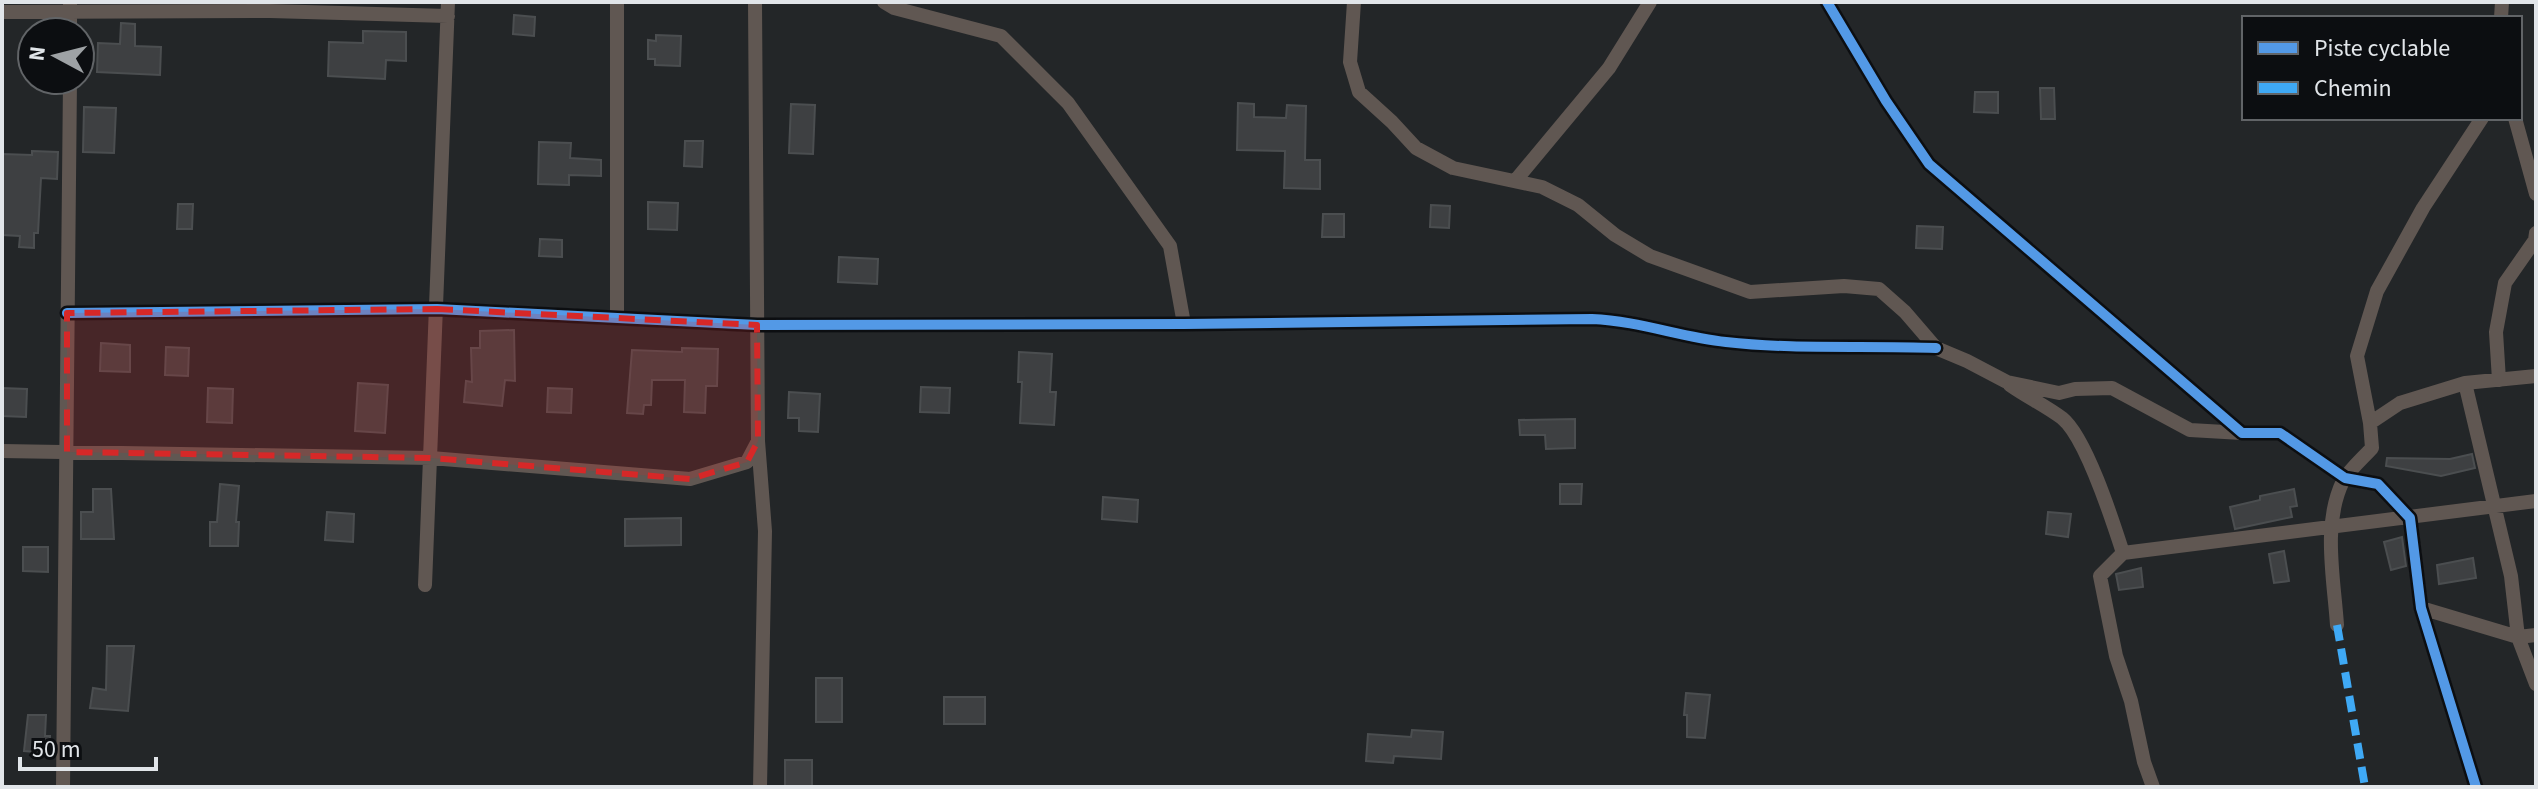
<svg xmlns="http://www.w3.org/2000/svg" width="2538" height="789" font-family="'Source Sans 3',sans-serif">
<rect width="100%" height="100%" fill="#232628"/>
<path fill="#3e4042" stroke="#4b4e50" stroke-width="2" d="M514,15L535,17L534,36L513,34Z
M121,23L135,24V46L161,47L160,75L97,72L98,43L120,44Z
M363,31L406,32V61L386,60L385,79L328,76L329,42L363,43Z
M656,35L681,36L680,66L655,65V59H648V40L656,41Z
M2040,88H2054L2055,119H2041Z
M1975,92H1998V113L1974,112Z
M1238,103L1254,104V117L1286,118L1287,105L1306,106L1305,160H1320V189L1284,188L1285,151L1237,150Z
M791,104L815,105L813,154L789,153Z
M84,107L116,108L114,153L83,152Z
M685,141H703L702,167L684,166Z
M539,142L571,143L570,158L601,160V176L569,175V185L538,184Z
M32,151L58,152L57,179L41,178L38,233H34V248L19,247L20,236L2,235L3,154L32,155Z
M648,202L678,203L677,230L648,229Z
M178,204H193L192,229H177Z
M1431,205L1450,206L1449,228L1430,227Z
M1323,214H1344V237H1322Z
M1917,226L1943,227L1942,249L1916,248Z
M540,239L562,240V257L539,256Z
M839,257L878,259L877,284L838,282Z
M514,330L515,381L505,380L502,406L464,402L466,381L472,382L471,348H480V331Z
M101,343L130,345V372L100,371Z
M166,347L189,348L188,376L165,375Z
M682,348L718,349L717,386H706L705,413L684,412L685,380H652L651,405H644L643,414L627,413L632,350L682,352Z
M1019,352L1052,354L1050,392H1056L1054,425L1020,423L1022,382H1018Z
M358,383L388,385L385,433L355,431Z
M921,387L950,388L949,413L920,412Z
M2,388L27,389L26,417L2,416Z
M208,388L233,389L232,423L207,422Z
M548,388L572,389L571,413L547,412Z
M789,392L820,394L818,432L799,431V418H788Z
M1575,419V448L1546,449L1545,435H1520L1519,420Z
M2472,454L2475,468L2441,476L2386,466L2387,458L2450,459Z
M220,484L239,486L236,522H239L238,546H210V522H217Z
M1560,484H1582L1581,504H1560Z
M93,489H111L114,539H81V512H93Z
M2294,489L2297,506L2290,507L2292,517L2235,529L2230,507L2260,500V496Z
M1103,497L1138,500L1137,522L1102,519Z
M327,512L354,514L353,542L325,540Z
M2048,512L2071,514L2068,537L2046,534Z
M681,518V545L625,546V519Z
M2402,537L2406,566L2391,570L2384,542Z
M23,547H48V572L23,571Z
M2284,551L2289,581L2274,583L2269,554Z
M2473,558L2476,578L2439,584L2437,565Z
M2141,568L2143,587L2119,590L2116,574Z
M107,646H134L128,711L90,708L93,688L106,690Z
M816,678H842V722H816Z
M1686,693L1710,695L1705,738L1687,737V715H1684Z
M944,697H985V724H944Z
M28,715H46L45,736H50L49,753L24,751Z
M1412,730L1443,732L1441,759L1394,756L1393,763L1366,761L1368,734L1411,737Z
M785,760H812V787H785Z"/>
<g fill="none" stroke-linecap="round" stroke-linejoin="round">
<path stroke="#605752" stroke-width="14" d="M755,2L758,441L765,531L760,787
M884,2L894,8L1001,36L1068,103L1170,246L1184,324
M1354,2L1350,62L1359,92L1392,122L1416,148L1453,168L1542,187L1578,205L1615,235L1650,256L1750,292L1844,286L1879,289L1905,312L1936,348L1967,361L2007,382L2059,393L2075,389L2112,388L2190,430L2242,433
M1827,2L1886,101L1929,164L2242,433H2280L2345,478L2378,484L2410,518L2421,608L2476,787
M2,12L270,11L448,16
M2501,18L2502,2
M70,32V2
M2515,118L2536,194
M1515,181L1609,68L1650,2
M67,313L437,309L757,325L1184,324L1592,319C1639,321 1680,337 1726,342C1796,350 1866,345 1936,348
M617,318V2
M2499,380L2496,332L2505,283L2535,240L2536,233
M2465,383L2511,576L2518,637L2536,684
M2010,385C2027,397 2046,406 2062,418C2086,437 2113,522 2123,553
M2370,423L2357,356L2377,291L2423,208L2482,118
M2,451L431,458L690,479L747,462L758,441
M425,585L448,2
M2421,608L2518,637L2536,635
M2337,625C2334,579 2322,524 2343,481C2350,469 2363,458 2372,448L2370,423L2400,403L2465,383L2536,376
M63,787L70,80
M2153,787L2144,762L2131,701L2116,656L2100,576L2123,553L2536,501"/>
<path stroke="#3fa9f5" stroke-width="8" stroke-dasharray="16 8" stroke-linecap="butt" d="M2337,625L2365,787"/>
<defs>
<path id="cycleway" d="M1827,2L1886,101L1929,164L2242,433H2280L2345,478L2378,484L2410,518L2421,608L2476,787
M67,313L437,309L757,325L1184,324L1592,319C1639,321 1680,337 1726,342C1796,350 1866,345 1936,348"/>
</defs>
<use href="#cycleway" stroke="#0c0e11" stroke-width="15"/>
<use href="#cycleway" stroke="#5399e6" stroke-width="10"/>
</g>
<path fill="#d62828" fill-opacity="0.2" stroke="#d62828" stroke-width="6" stroke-dasharray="16 10" stroke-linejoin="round" d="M437,309L757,325L758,441L747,462L690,479L431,458L67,452V313Z"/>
<rect width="2538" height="789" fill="none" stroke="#e1e5e9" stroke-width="8"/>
<rect x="2242" y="16" width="280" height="104" fill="#0c0e11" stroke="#616467" stroke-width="2"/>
<rect x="2258" y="42" width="40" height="12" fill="#5399e6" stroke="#616467" stroke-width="2"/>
<text x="2314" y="56" font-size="24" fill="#e1e5e9">Piste cyclable</text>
<rect x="2258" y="82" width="40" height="12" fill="#3fa9f5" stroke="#616467" stroke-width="2"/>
<text x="2314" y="96" font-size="24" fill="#e1e5e9">Chemin</text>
<g transform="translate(56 56) rotate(277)"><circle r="38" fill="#0c0e11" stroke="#616467" stroke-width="2"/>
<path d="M0-6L14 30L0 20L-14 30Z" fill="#9ea2a5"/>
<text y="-12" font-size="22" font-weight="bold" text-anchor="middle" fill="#e1e5e9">N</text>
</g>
<path d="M20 757v12h136v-12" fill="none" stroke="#e1e5e9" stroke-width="4"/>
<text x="32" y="757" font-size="24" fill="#e1e5e9" stroke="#0c0e11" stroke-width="6" paint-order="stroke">50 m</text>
</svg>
